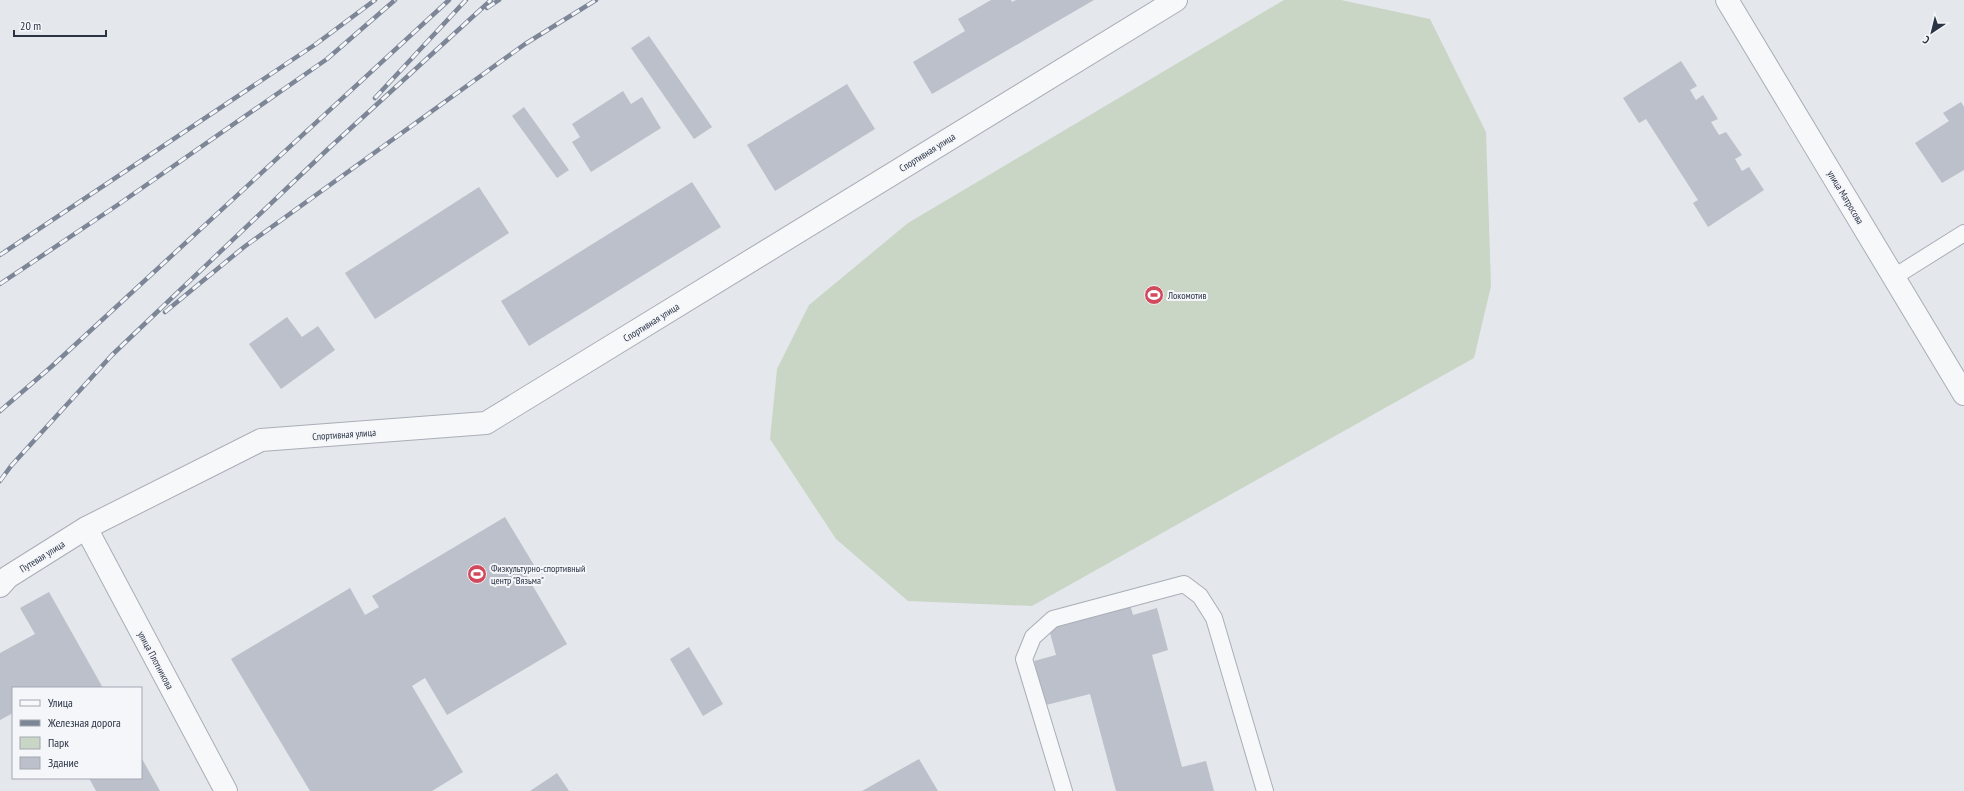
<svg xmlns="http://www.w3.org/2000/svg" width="1964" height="791" font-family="'PT Sans Narrow',sans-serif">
<rect width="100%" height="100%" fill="#e4e7ec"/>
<path fill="#c9d6c5" d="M1284,0H1341L1430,19L1486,132L1491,286L1474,358L1032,606L908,601L836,539L770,439L777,369L809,305L908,223Z"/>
<path fill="#bbc0ca" d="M991,0H1011L1012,2L1016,0H1094L932,94L913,62L965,31L958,19Z
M649,36L712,127L694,139L631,48Z
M1681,61L1697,86L1690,90L1696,100L1703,95L1718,119L1711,122L1719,135L1726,132L1742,155L1735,159L1742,171L1749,167L1764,190L1708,227L1693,203L1698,200L1646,119L1639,123L1623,98Z
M847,84L875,129L775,191L747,145Z
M623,91L631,104L642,97L661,128L591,172L572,142L580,137L572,124Z
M1961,102L1964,107V170L1942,183L1915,143L1949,121L1943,113Z
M524,107L569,170L557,178L512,116Z
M692,182L721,227L529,346L501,301Z
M479,187L509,233L375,319L345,273Z
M287,317L302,337L318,326L335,350L281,389L249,344Z
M505,517L537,570L527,576L567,644L447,715L425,678L412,686L463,772L432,791H310L231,659L350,588L365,615L379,607L372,596Z
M49,592L103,688H13V713L0,720V653L35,634L20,608Z
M1129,601L1133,615L1157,608L1168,650L1152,655L1182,767L1206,761L1214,791H1116L1090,694L1046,705L1034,661L1056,655L1047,622Z
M689,647L723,704L703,716L670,659Z
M141,757L160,791H96L89,778H141Z
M919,759L938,791H862Z
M557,773L569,791H530Z"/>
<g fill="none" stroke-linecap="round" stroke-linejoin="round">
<defs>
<path id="service" d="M1894,277L1964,233
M1064,791L1024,659L1033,637L1053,619L1184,584L1200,596L1214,618L1265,791"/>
<path id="minor" d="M1727,0L1964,394
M86,528L226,791
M0,586L8,577L86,528L261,440L486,423L1176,0"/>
</defs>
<use href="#service" stroke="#a9aeb7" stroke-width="18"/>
<use href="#minor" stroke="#a9aeb7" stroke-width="24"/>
<use href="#service" stroke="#f7f8fa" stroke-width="16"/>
<use href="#minor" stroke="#f7f8fa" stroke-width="22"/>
<defs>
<path id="rail" d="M487,8L499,0
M375,98L466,0
M0,255L316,44L375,0
M0,284L119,204L327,59L395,0
M165,312L244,247L525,44L596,0
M0,411L51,367L449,0
M0,481L11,466L112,355L328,149L491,0"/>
</defs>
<use href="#rail" stroke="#7d8696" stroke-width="4.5"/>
<use href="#rail" stroke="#f4f6f9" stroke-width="3" stroke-dasharray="9" stroke-linecap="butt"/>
</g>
<defs>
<symbol id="stadium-disc" viewBox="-11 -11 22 22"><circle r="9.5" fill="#d1495b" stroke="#f4f6f9"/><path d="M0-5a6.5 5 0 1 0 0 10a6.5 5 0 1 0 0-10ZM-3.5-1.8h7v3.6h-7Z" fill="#fff"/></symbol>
</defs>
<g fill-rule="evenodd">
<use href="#stadium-disc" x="1143" y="284" width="22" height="22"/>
<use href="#stadium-disc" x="466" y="563" width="22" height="22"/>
</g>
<g text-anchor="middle" stroke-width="4" stroke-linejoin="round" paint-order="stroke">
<g font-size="10" fill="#2b3445" stroke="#f4f6f9">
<text transform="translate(927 152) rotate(-32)" y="4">Спортивная улица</text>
<text transform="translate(1846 197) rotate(59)" y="4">улица Матросова</text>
<text transform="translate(651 322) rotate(-32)" y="4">Спортивная улица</text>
<text transform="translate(344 434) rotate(-4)" y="4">Спортивная улица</text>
<text transform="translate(42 556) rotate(-32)" y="4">Путевая улица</text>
<text transform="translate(156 660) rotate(62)" y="4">улица Плотникова</text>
</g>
<g font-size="10" fill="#2b3445" stroke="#f4f6f9" text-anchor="start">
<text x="1168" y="299">Локомотив</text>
<text x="491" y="572">Физкультурно-спортивный<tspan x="491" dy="12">центр "Вязьма"</tspan></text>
</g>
</g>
<rect x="12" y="687" width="130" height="92" fill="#f4f6f9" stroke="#a4a8b1"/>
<rect x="20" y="700" width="20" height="6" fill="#f7f8fa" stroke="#a4a8b1"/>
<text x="48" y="707" font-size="12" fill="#2b3445">Улица</text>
<rect x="20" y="720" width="20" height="6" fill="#7d8696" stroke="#a4a8b1"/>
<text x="48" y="727" font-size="12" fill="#2b3445">Железная дорога</text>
<rect x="20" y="737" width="20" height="12" fill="#c9d6c5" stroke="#a4a8b1"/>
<text x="48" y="747" font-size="12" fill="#2b3445">Парк</text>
<rect x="20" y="757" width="20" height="12" fill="#bbc0ca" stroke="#a4a8b1"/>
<text x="48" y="767" font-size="12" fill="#2b3445">Здание</text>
<g transform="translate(1932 32) rotate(215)" stroke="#f4f6f9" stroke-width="3" paint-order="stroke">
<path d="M0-3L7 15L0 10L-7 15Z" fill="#2b3445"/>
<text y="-6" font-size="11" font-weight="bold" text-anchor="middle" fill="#2b3445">С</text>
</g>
<path d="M14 30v6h92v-6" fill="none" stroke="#2b3445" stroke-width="2"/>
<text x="20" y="30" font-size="12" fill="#2b3445" stroke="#f4f6f9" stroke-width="3" paint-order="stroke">20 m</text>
</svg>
